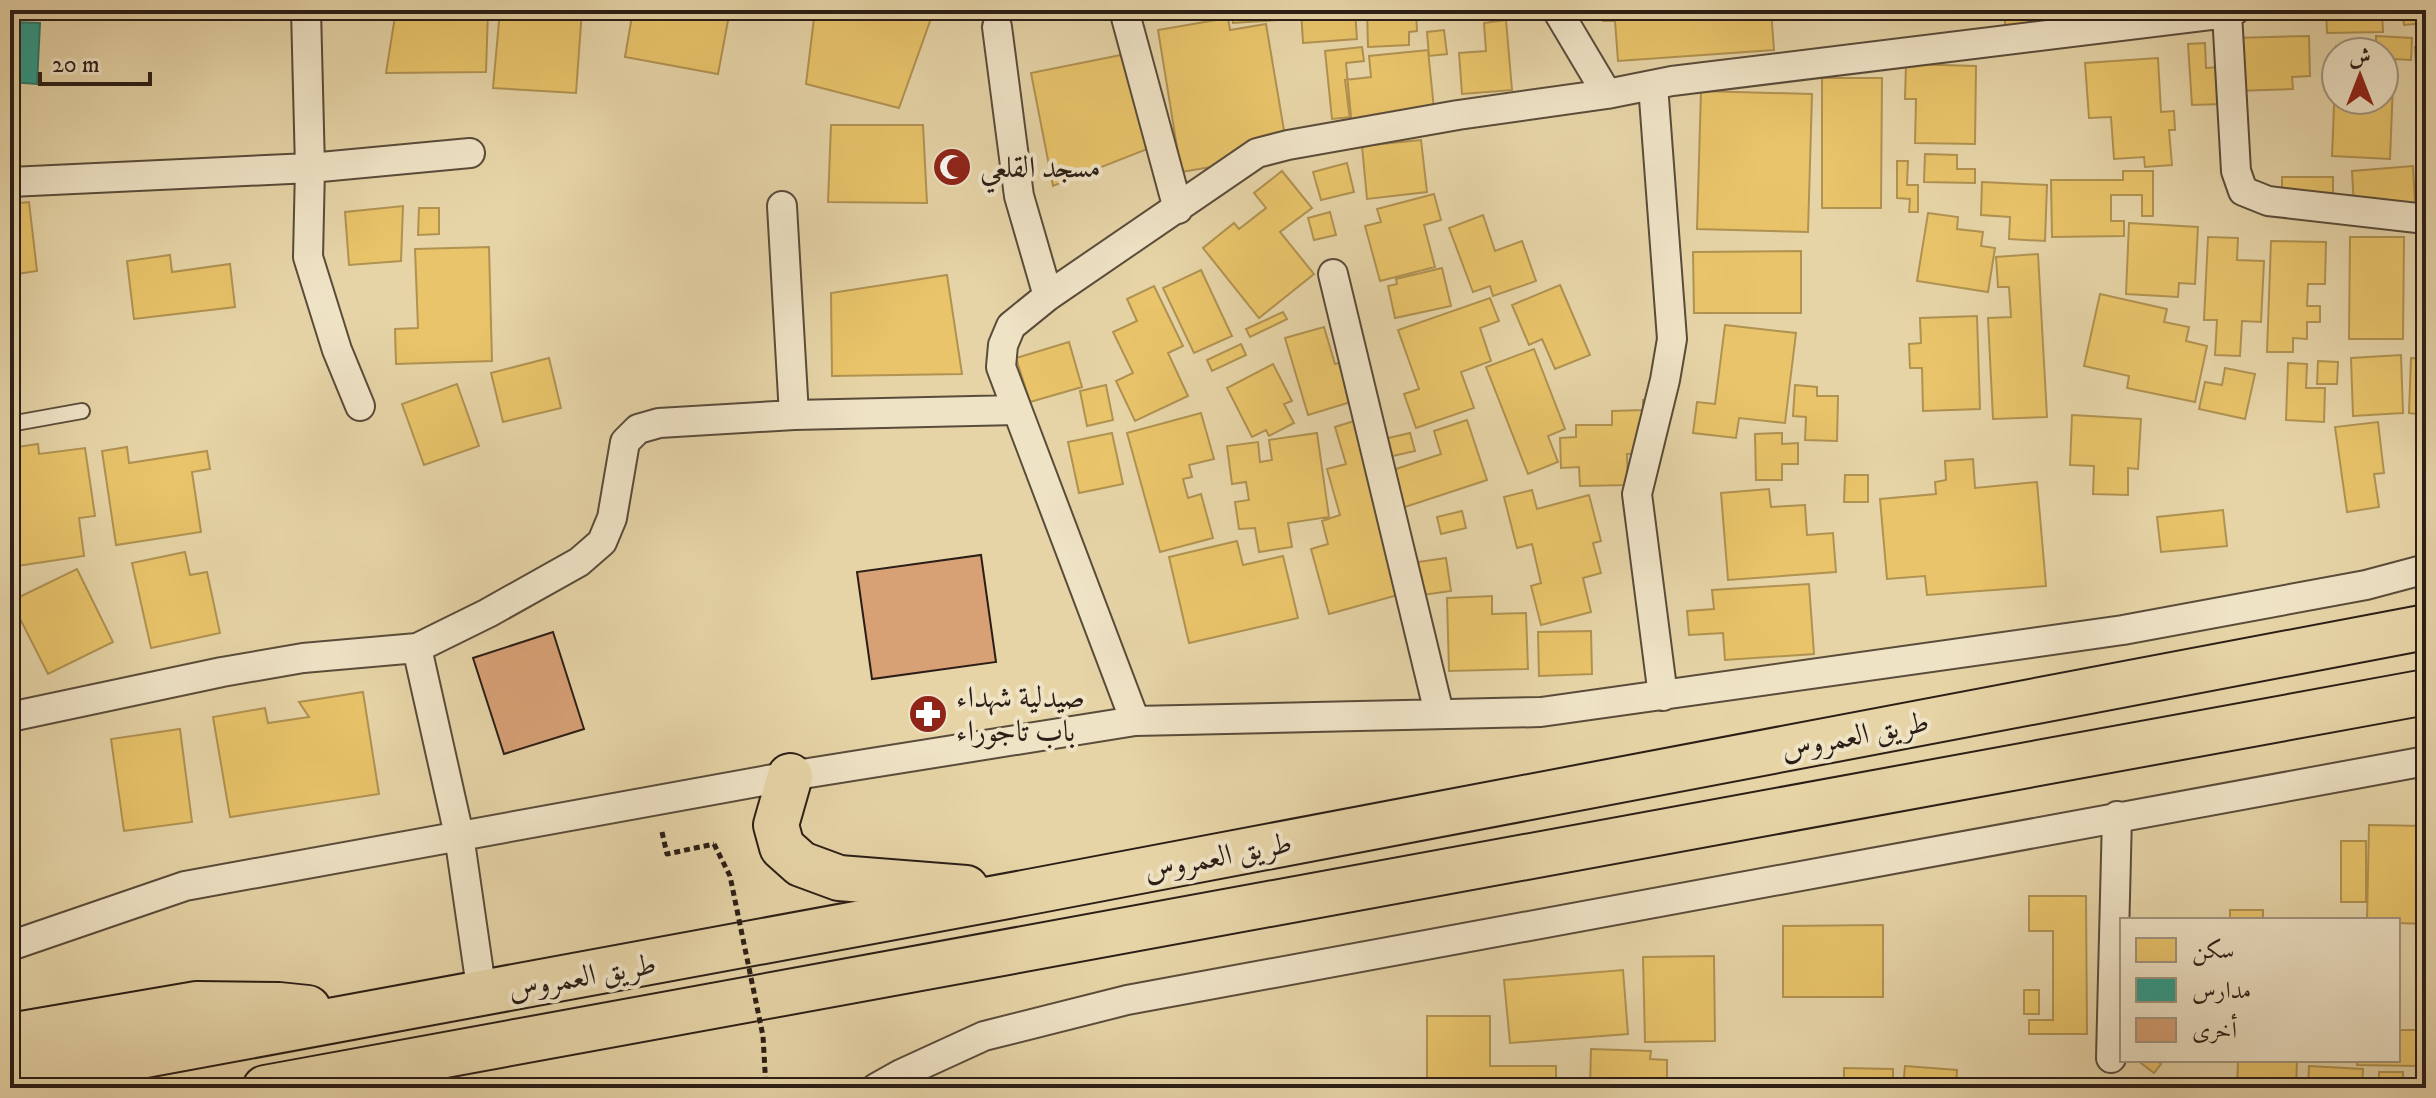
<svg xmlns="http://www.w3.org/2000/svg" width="2436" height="1098" font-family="'IM FELL DW Pica',Amiri,serif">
<rect width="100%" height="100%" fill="#e6d4a7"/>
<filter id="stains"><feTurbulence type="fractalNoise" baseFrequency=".0025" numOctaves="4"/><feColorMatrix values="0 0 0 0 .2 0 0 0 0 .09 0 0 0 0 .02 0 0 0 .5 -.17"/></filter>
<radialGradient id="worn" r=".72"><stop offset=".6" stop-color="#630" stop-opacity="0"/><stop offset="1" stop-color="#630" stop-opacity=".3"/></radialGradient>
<path fill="#e9c46a" stroke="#b09251" stroke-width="2" d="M396,10H488L486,72L386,73Z
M500,10H582L576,93L493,88Z
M633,10H730L718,74L625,57Z
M815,10H934L899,108L806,84Z
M1151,10H1185V15L1152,18Z
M1232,10H1292L1293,19L1233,23Z
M1301,10H1355L1357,39L1303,43Z
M1367,10H1416L1417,31L1409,32V45L1368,47Z
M1602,10H1771L1774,50L1618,61L1615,21H1603Z
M1984,10H2043L2042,31L2005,30V11Z
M2051,10H2085V32H2052Z
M2326,10H2382L2383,32L2327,33Z
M2402,10H2426V23L2404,25Z
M1228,18L1230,30L1266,24L1288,154L1181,172L1158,30Z
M1506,20L1512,90L1462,94L1459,53L1486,51L1484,23Z
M1444,30L1447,54L1429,56L1427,32Z
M2309,36L2310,76L2292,77L2293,89L2236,91L2234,38Z
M2376,36L2412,38L2411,60L2394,59L2390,159L2332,156L2336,55V100H2384V52H2336V46L2376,47Z
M2205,43L2206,68L2221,67L2223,104L2192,105L2188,44Z
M1362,47L1364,61L1346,63L1351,117L1332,119L1325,51Z
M2415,47H2426V123L2419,124Z
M1428,50L1435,119L1351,128L1345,80L1371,77L1369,56Z
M1121,55L1150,148L1053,186L1031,73Z
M2158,58L2161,112L2174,111L2175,130H2169L2172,165L2145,167L2144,157L2114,159L2111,117L2089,118L2085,63Z
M1906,64L1976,66L1975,144L1915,143L1916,99H1905Z
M1822,78H1882L1881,208H1822Z
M1701,91L1812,94L1808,232L1697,229Z
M831,125H923L927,203L828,202Z
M1421,140L1427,192L1367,199L1362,146Z
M1925,154L1957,155V169H1975V183L1924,182Z
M1897,161H1908L1907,185H1918V212H1909L1910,199L1897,198Z
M1347,163L1354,192L1321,200L1313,172Z
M2413,166L2415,203L2354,207L2352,171Z
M1282,171L1312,208L1280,232L1314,274L1259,318L1203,248L1234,223L1239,229L1266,208L1254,193Z
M2123,171H2153V216H2142V195H2111V221H2124V236L2052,237L2051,180H2123Z
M2282,177H2333V200H2282Z
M1982,182L2047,185L2045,241L2009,239L2010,217L1981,215Z
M1434,194L1441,220L1424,225L1435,267L1380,281L1365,226L1381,222L1377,209Z
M29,202L37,271L10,275V204Z
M403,206L401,261L349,265L345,212Z
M419,208H439V234L418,235Z
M1330,212L1336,235L1314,240L1308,218Z
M1928,213L1958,217L1957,229L1983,232L1981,246L1995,248L1988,292L1917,281Z
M1483,215L1495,251L1522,241L1536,281L1493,296L1490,286L1473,292L1449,228Z
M2129,223L2198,227L2195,284L2179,283L2178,297L2126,294Z
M2208,237L2238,238L2237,260L2264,261L2261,322L2242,321L2240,356L2215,355L2217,320H2204Z
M2350,237H2404L2403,339H2349Z
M2418,237H2426V342H2420Z
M2271,241L2326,242L2325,284H2308L2307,306H2320V322H2307V339L2293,338V352H2267Z
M489,247L492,361L396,364L395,329L418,328L415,249Z
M1801,251V313H1694L1693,252Z
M2038,254L2047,417L1993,419L1988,318L2011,317L2009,287H1998L1996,257Z
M170,255L172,272L230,264L235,307L134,319L127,261Z
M1442,268L1451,306L1395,318L1388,286L1397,284L1396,279Z
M1201,270L1232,336L1194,353L1163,288Z
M947,275L962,374L832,376L831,293Z
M1560,285L1590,355L1555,369L1542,339L1529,345L1512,305Z
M1154,286L1183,346L1168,353L1188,396L1135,421L1116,381L1133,373L1113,332L1137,321L1127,299Z
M2100,294L2167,309L2164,322L2189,327L2186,341L2207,346L2195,402L2127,388L2129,376L2084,366Z
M1490,298L1499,321L1480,328L1491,361L1461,372L1474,408L1416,428L1404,394L1419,389L1398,330Z
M1283,312L1287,319L1250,337L1246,329Z
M1977,316L1980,409L1923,411L1922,368H1910L1909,344L1921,343L1920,318Z
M1725,325L1796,333L1785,423L1739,418L1736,438L1693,433L1697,402L1715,404Z
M1324,327L1335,364L1342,362L1354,401L1308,415L1285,338Z
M1069,342L1082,387L1030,402L1016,358Z
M1241,344L1246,355L1212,371L1207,360Z
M1534,349L1565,429L1548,436L1558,462L1528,474L1486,367Z
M2401,355L2403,413L2353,416L2351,358Z
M549,358L561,408L503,422L491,373Z
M2411,358L2426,359V400H2418L2417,414L2409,413Z
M2318,361L2338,362L2337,384H2317Z
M2288,363L2307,364L2306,388H2325L2324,422L2286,420Z
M1273,364L1292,401L1284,404L1294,423L1269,436L1266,430L1252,437L1227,388Z
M2225,368L2255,374L2245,419L2199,409L2205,382L2222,385Z
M457,384L479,446L424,465L402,404Z
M1106,385L1113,420L1087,426L1080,391Z
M1795,385L1817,387V396H1838L1837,441L1805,440L1806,417L1793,416Z
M1653,399L1643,454H1627L1628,485L1580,486L1579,467L1561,468L1560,438L1576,437V425H1612V411L1643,410V400Z
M1201,413L1214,459L1189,465L1192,477L1183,479L1188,498L1201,494L1213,538L1160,552L1127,433Z
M2072,415L2141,419L2138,469L2128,468V495L2093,494L2094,466L2070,465Z
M1357,420L1405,593L1329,614L1311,549L1328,544L1322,521L1340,515L1327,469L1346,464L1335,427Z
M1467,420L1487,480L1402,508L1390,471L1441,454L1434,431Z
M2419,420L2426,421V496H2419Z
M2378,422L2384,473L2374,474L2379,507L2347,512L2335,427Z
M1112,433L1123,484L1079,493L1068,442Z
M1317,433L1329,517L1288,523L1292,547L1259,552L1255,528L1239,529L1235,502L1249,500L1246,482L1232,484L1227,446L1258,442L1260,462L1272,460L1269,440Z
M1410,433L1415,451L1388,457L1384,439Z
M1782,433V444L1798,443V464H1782V480H1756L1755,434Z
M38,444L39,454L85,448L95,516L79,518L84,556L10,567V463H13L10,448Z
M127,447L129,463L207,451L210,469L192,472L201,532L116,545L102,451Z
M1973,459L1975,488L2037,482L2046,586L1927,595L1925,576L1887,579L1880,499L1936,494L1935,482L1946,480L1945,461Z
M1845,475H1868V502H1844Z
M1769,489L1771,507L1805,505L1807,535L1833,533L1836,572L1728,580L1721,493Z
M1532,490L1537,509L1589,495L1601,541L1593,543L1601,573L1583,578L1591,612L1541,625L1531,586L1541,583L1532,544L1517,548L1504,497Z
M2223,510L2227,546L2161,552L2157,517Z
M1462,511L1466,528L1441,534L1437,517Z
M1237,541L1243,565L1283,556L1298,618L1189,643L1169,557Z
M185,552L190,575L207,572L220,633L151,648L132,563Z
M1446,558L1451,591L1422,595L1418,562Z
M77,569L113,642L48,674L11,601Z
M1809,584L1814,654L1725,660L1723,633L1689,635L1687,611L1714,609L1712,590Z
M1492,596V614L1526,613L1528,669L1449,671L1447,598Z
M1591,631L1592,674L1539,676L1538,632Z
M363,692L379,794L230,817L213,717L265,708L268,723L309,717L299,702Z
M180,729L192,822L124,831L111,739Z
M2369,825L2426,826V924L2398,923V920H2367Z
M2341,841H2366V902H2341Z
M2029,896H2086L2087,1034H2029V1020H2053V931H2029Z
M2230,910H2263V920H2230Z
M1883,925V997H1783V926Z
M1714,956L1715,1041L1645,1042L1643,957Z
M1623,970L1628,1034L1510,1043L1504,980Z
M2024,990H2039V1014H2024Z
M1427,1016H1490V1066H1556V1088H1427Z
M2398,1030H2420L2418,1066L2357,1065V1060H2398Z
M1591,1049L1651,1051L1650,1059L1667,1060V1088H1590Z
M2137,1060H2156L2161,1064L2154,1073Z
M2238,1060H2297L2296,1088H2237Z
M1905,1066L1957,1070L1956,1088H1903Z
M2309,1066L2363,1069L2362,1088H2308Z
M1844,1068L1893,1069V1088H1844Z
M2379,1072H2403V1088H2379Z"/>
<path fill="#2a9d8f" stroke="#2a776b" stroke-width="2" d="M10,22L40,23L37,84L10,82Z"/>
<path fill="#d7a075" stroke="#2b1e16" stroke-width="2" d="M981,555L996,662L872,679L857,572Z
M553,632L584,729L504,754L473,658Z"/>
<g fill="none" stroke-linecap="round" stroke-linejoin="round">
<defs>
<path id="lane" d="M10,424L82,411"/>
<path id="street" d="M306,10L310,168L308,257L337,350L360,406
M1124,10L1178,209
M1557,10L1607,94
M2227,13L2236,171L2243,191L2268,201L2426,219
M997,27L1019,196L1048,296
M1653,85L1672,339L1665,380L1637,494L1663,696
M10,182L310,168L470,153
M782,206L794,415L1017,410
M1333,274L1439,713
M417,648L459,835L482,994
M10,717L222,672L303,658L417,648L488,613L579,562L602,542L612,518L625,442L638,429L659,423L794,415
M1135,721L1001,367L1003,345L1011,326L1048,296L1257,153L1288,145L1458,115L1607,94L1672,81L2227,13L2235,10
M10,946L185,886L790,776L1135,721L1541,712L2123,630L2366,585L2426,569
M2111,1058L2117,816
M876,1088L901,1074L984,1036L1127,1000L2426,761"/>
<path id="primary" d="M790,776L776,825L782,847L801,864L839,878L966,888
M10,1036L197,1004L279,1005L308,1008
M10,1080L1029,892L2426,627
M265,1088L2426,692"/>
</defs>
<use href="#lane" stroke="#5a4c3a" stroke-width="18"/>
<use href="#street" stroke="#5a4c3a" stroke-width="32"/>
<use href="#primary" stroke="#2b1e16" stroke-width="48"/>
<path stroke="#2b1e16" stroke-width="5" stroke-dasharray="6 4" stroke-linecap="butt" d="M662,832L667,854L714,844"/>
<use href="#lane" stroke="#efe3c6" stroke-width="14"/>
<use href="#street" stroke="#efe3c6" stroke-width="28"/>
<use href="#primary" stroke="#e6d4a7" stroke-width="44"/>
<path stroke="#2b1e16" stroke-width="5" stroke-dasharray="6 4" stroke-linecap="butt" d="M714,844L730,876L763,1036L766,1088"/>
</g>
<defs>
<symbol id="mosque-disc" viewBox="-11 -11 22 22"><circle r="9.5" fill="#8f2418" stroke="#efe3c6"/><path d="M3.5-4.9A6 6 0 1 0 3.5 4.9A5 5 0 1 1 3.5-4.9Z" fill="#fff"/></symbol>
<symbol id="pharmacy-disc" viewBox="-11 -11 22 22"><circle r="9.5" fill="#8f2418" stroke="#efe3c6"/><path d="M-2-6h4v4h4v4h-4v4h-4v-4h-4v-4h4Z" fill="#fff"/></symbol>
</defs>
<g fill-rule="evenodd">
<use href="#mosque-disc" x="930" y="145" width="44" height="44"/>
<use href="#pharmacy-disc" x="906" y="692" width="44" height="44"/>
</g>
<g text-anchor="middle" stroke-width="8" stroke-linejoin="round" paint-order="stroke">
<g font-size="30" fill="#2b1e16" stroke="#efe3c6" text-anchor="start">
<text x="980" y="177">مسجد القلعي</text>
<text x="956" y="707">صيدلية شهداء<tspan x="956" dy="34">باب تاجوراء</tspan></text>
</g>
<g font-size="30" fill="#2b1e16" stroke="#efe3c6">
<text transform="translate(1855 735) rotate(-11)" y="10">طريق العمروس</text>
<text transform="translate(1218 856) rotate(-11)" y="10">طريق العمروس</text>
<text transform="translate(582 976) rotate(-10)" y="10">طريق العمروس</text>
</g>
</g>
<rect width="2436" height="1098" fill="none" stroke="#e6d4a7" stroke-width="40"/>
<rect x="12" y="12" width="2412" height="1074" fill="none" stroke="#2b1e16" stroke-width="4"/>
<rect x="20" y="20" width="2396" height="1058" fill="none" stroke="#2b1e16" stroke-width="2"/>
<rect x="2120" y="918" width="280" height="144" fill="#efe3c6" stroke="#a19480" stroke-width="2"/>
<rect x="2136" y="938" width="40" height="24" fill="#e9c46a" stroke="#a19480" stroke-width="2"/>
<text x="2192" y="958" font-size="24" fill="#2b1e16">سكن</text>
<rect x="2136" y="978" width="40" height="24" fill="#2a9d8f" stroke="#a19480" stroke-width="2"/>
<text x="2192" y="998" font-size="24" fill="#2b1e16">مدارس</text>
<rect x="2136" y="1018" width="40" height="24" fill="#d7a075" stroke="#a19480" stroke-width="2"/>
<text x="2192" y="1038" font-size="24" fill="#2b1e16">أخرى</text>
<g transform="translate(2360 76)"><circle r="38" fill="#efe3c6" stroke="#a19480" stroke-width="2"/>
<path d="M0-6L14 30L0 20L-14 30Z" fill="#8f2418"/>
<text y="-12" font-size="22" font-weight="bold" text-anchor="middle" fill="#2b1e16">ش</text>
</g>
<path d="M40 72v12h110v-12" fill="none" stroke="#2b1e16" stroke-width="4"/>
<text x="52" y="72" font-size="24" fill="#2b1e16" stroke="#efe3c6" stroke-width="6" paint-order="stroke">20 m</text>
<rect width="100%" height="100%" filter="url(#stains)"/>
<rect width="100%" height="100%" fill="url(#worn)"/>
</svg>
